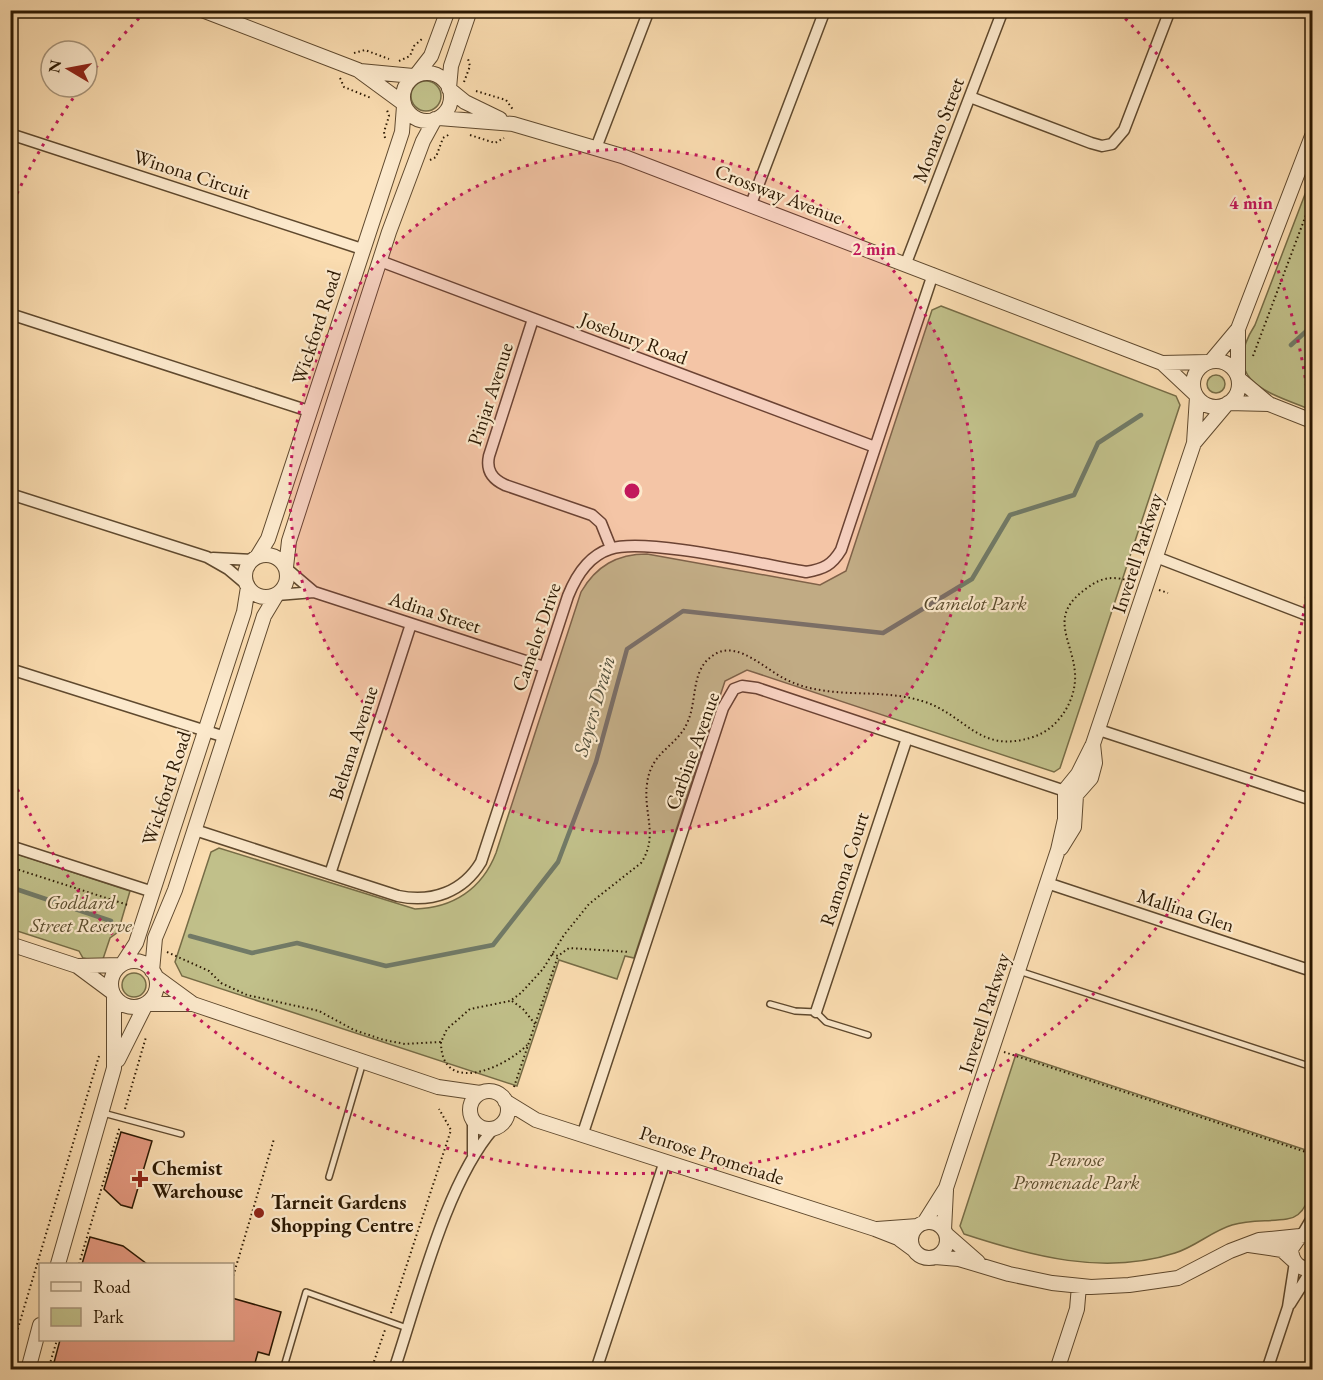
<svg xmlns="http://www.w3.org/2000/svg" width="1323" height="1380" font-family="'EB Garamond',serif">
<rect width="100%" height="100%" fill="#fbddb1"/>
<filter id="stains"><feTurbulence type="fractalNoise" baseFrequency=".00333" numOctaves="4"/><feColorMatrix values="0 0 0 0 .2 0 0 0 0 .09 0 0 0 0 .02 0 0 0 .5 -.17"/></filter>
<radialGradient id="worn" r=".72"><stop offset=".6" stop-color="#630" stop-opacity="0"/><stop offset="1" stop-color="#630" stop-opacity=".3"/></radialGradient>
<path fill="#c1c08a" stroke="#766c46" stroke-width="1.5" d="M411 96a15 15 0 1 1 30 0a15 15 0 1 1-30 0Z
M1312,176V410C1269,393 1219,381 1255,325Z
M941,306L1176,396L1180,405L1060,768L1054,772L747,670L725,681L634,958L625,956L617,979L559,960L517,1086L182,976L175,962L211,852L219,848L415,909C453,908 482,889 496,853L581,592C596,566 617,554 647,554L820,585L846,571L932,310Z
M1207 384a9 9 0 1 1 18 0a9 9 0 1 1-18 0Z
M11,852L130,891L118,932L110,938L102,962L83,958L79,951L11,929Z
M122 985a12 12 0 1 1 24 0a12 12 0 1 1-24 0Z
M1016,1054L1312,1152C1313,1172 1314,1216 1287,1219C1268,1222 1251,1219 1232,1225C1212,1231 1195,1247 1175,1253C1104,1276 1031,1256 964,1234L960,1226Z"/>
<g fill="none" stroke-linecap="round" stroke-linejoin="round">
<path stroke="#717a67" stroke-width="4.5" d="M1291,345L1312,326
M10,887L111,921
M190,936L252,953L297,943L386,966L493,945L558,862L596,762L627,649L683,611L883,633L972,579L1010,515L1074,495L1098,443L1141,415"/>
</g>
<path fill="#e3977e" stroke="#2b1802" stroke-width="1.5" d="M121,1132L152,1141L132,1208L121,1205L104,1189Z
M90,1237L123,1246L147,1264H82Z
M232,1298L281,1312L269,1355L258,1352L253,1370H52L60,1340H232Z"/>
<g fill="none" stroke-linecap="round" stroke-linejoin="round">
<defs>
<path id="service" d="M1019,971L1312,1067
M770,1004L795,1011L816,1012L826,1022L868,1035
M103,1113L181,1134
M329,1177L363,1062
M283,1370L306,1292L407,1328"/>
<path id="minor" d="M970,97L1091,143L1102,146L1112,144L1124,130L1170,10
M10,134L362,249
M596,148L649,10
M751,204L825,10
M380,261L875,447
M906,263L1003,10
M10,314L309,411
M533,319L489,456C486,470 492,479 505,485L592,515L601,523L611,548
M10,494L207,557L228,569L247,585
M1156,557L1312,617
M213,558L253,560
M287,569L314,592L544,667
M277,595L314,592
M10,669L225,737
M1099,730L1312,800
M195,830L398,896C432,903 463,892 481,862L568,596C576,576 588,556 610,549C645,537 764,565 806,572C824,569 832,565 841,550L933,274
M10,846L153,892
M330,874L411,624
M1047,883L1312,971
M816,1012L907,738
M473,1120V1155
M583,1133L723,708L734,689L742,686L757,688L1071,793
M1302,1235L1312,1218
M1290,1304L1312,1269
M394,1370C418,1299 446,1182 494,1128
M596,1370L665,1161
M1267,1370L1288,1307L1295,1262"/>
<path id="tertiary" d="M202,10L358,70L403,103
M360,71L413,76
M403 97a24 24 0 1 1 48 0a24 24 0 1 1-48 0Z
M417,74L431,56L448,10
M449,88L451,66L470,10
M449,89L465,102L500,119
M439,118L513,124L622,156L1162,363L1195,394
M1212,360L1238,329L1312,136
M1193 384a23 23 0 1 1 46 0a23 23 0 1 1-46 0Z
M1162,363L1207,362
M1238,375V329
M1239,379L1269,404L1312,421
M1228,403L1269,404
M1194,443L1226,405
M245 576a21 21 0 1 1 42 0a21 21 0 1 1-42 0Z
M257,557L268,539L402,132L404,106
M286,567L289,541L389,232L423,141L435,119
M1061,848L1074,827L1076,795L1091,778L1095,763L1093,744
M10,944L77,966L112,992
M111 984a23 23 0 1 1 46 0a23 23 0 1 1-46 0Z
M123,963L136,943L244,612L248,587
M77,966L121,965
M152,971L155,938L175,890L264,616L276,596
M156,977L193,1004L438,1087L480,1093
M146,1004H191
M118,1060L146,1004
M470 1110a19 19 0 1 1 38 0a19 19 0 1 1-38 0Z
M505,1101L536,1120L875,1229L898,1238L913,1249
M911 1240a18 18 0 1 1 36 0a18 18 0 1 1-36 0Z
M924,1223L946,1188L1058,850L1065,819V790L1078,774L1093,744L1194,443L1197,397
M877,1229L918,1226
M944,1230L946,1190
M946,1234L978,1262
M1312,1234L1300,1236L1291,1249C1292,1262 1299,1270 1312,1269
M1249,1245L1282,1250L1293,1260
M935,1257L959,1259L1009,1274L1052,1283L1091,1287L1129,1285L1178,1278L1230,1251L1259,1240L1300,1236
M58,1264L114,1068V998
M28,1370L40,1325
M1057,1370L1077,1309L1079,1286"/>
</defs>
<use href="#service" stroke="#5f492e" stroke-width="8"/>
<use href="#minor" stroke="#5f492e" stroke-width="13"/>
<use href="#tertiary" stroke="#5f492e" stroke-width="16"/>
<path stroke="#2b1802" stroke-width="2" stroke-dasharray="1.5 3" stroke-linecap="butt" d="M354,53L365,50L389,59
M399,61L410,56L414,46L422,39
M340,78L344,87L371,98
M464,82L470,66L468,59
M476,91L506,100L514,111
M470,135L495,143L504,138
M385,138L384,132L389,116L387,110
M430,160L436,157L443,138L450,134
M1253,356L1312,199
M1159,590L1168,593
M10,867L128,905
M167,952L209,971L221,983L247,995L319,1011L354,1030L384,1040L405,1044L441,1042L447,1029L470,1009L510,1001L521,993L543,969L564,935L589,904L641,863C659,836 643,813 647,784C651,750 678,747 688,721C698,697 690,667 717,653C739,642 765,669 785,679C828,701 877,687 922,701C966,714 978,755 1033,737C1059,729 1077,699 1075,673C1072,638 1047,616 1087,588C1103,576 1115,576 1134,582
M552,954L558,956L569,948L630,952
M512,1001L523,1009L535,1024
M441,1042C441,1096 505,1068 527,1045
M1004,1052L1312,1154
M514,1087L558,956
M125,1109L146,1037
M79,1264L120,1126
M232,1280L274,1139
M391,1313L451,1130L439,1109
M10,1355L99,1056
M48,1370L57,1340
M371,1370L385,1330"/>
<use href="#service" stroke="#fce9cc" stroke-width="5"/>
<use href="#minor" stroke="#fce9cc" stroke-width="10"/>
<use href="#tertiary" stroke="#fce9cc" stroke-width="14"/>
</g>
<circle cx="632" cy="491" r="342" fill="#c2185b" fill-opacity=".12"/>
<g fill="none" stroke="#c2185b" stroke-width="3" stroke-dasharray="3 6">
<circle cx="632" cy="491" r="342"/>
<path d="M1312 551A683 683 0 0 1 13 780M13 202A683 683 0 0 1 79 90M90 75A683 683 0 0 1 145 12M1119 12A683 683 0 0 1 1312 431"/>
</g>
<g fill="#8f2418" stroke="#fce9cc" stroke-width="2">
<path d="M137 1170h6v6h6v6h-6v6h-6v-6h-6v-6h6z"/>
<circle cx="259" cy="1213" r="6"/>
</g>
<g text-anchor="middle" stroke-width="4.5" stroke-linejoin="round" paint-order="stroke">
<g font-size="20" fill="#2b1802" stroke="#fce9cc">
<text transform="translate(938 130) rotate(-69)" y="7">Monaro Street</text>
<text transform="translate(192 174) rotate(18)" y="7">Winona Circuit</text>
<text transform="translate(779 194) rotate(21)" y="7">Crossway Avenue</text>
<text transform="translate(316 327) rotate(-72)" y="7">Wickford Road</text>
<text transform="translate(634 338) rotate(21)" y="7">Josebury Road</text>
<text transform="translate(490 394) rotate(-72)" y="7">Pinjar Avenue</text>
<text transform="translate(1137 553) rotate(-72)" y="7">Inverell Parkway</text>
<text transform="translate(435 612) rotate(18)" y="7">Adina Street</text>
<text transform="translate(536 637) rotate(-71)" y="7">Camelot Drive</text>
<text transform="translate(353 743) rotate(-72)" y="7">Beltana Avenue</text>
<text transform="translate(692 751) rotate(-70)" y="7">Carbine Avenue</text>
<text transform="translate(166 788) rotate(-72)" y="7">Wickford Road</text>
<text transform="translate(844 869) rotate(-72)" y="7">Ramona Court</text>
<text transform="translate(1186 910) rotate(18)" y="7">Mallina Glen</text>
<text transform="translate(984 1013) rotate(-72)" y="7">Inverell Parkway</text>
<text transform="translate(712 1155) rotate(18)" y="7">Penrose Promenade</text>
</g>
<g font-size="20" font-style="italic" fill="#584a2b" stroke="#fce9cc">
<text x="975" y="610">Camelot Park</text>
<text x="81" y="909">Goddard<tspan x="81" dy="23">Street Reserve</tspan></text>
<text x="1076" y="1166">Penrose<tspan x="1076" dy="23">Promenade Park</tspan></text>
</g>
<g font-size="20" font-weight="bold" fill="#2b1802" stroke="#fce9cc" text-anchor="start">
<text x="152" y="1175">Chemist<tspan x="152" dy="23">Warehouse</tspan></text>
<text x="271" y="1209">Tarneit Gardens<tspan x="271" dy="23">Shopping Centre</tspan></text>
</g>
<g font-size="21" font-style="italic" fill="#54513d" stroke="#fce9cc">
<text transform="translate(594 706) rotate(-74)" y="7">Sayers Drain</text>
</g>
</g>
<circle cx="632" cy="491" r="9" fill="#c2185b" stroke="#fce9cc" stroke-width="3"/>
<g font-size="18" text-anchor="middle" font-weight="bold" fill="#c2185b" stroke="#fce9cc" stroke-width="4.5" stroke-linejoin="round" paint-order="stroke">
<text x="1251" y="209">4 min</text>
<text x="874" y="255">2 min</text>
</g>
<rect width="1323" height="1380" fill="none" stroke="#fbddb1" stroke-width="36"/>
<rect x="12" y="12" width="1299" height="1356" fill="none" stroke="#2b1802" stroke-width="3"/>
<rect x="18" y="18" width="1287" height="1344" fill="none" stroke="#2b1802" stroke-width="1.5"/>
<rect x="39" y="1263" width="195" height="78" fill="#fce9cc" stroke="#a8957b" stroke-width="1.5"/>
<rect x="51" y="1282" width="30" height="9" fill="#fce9cc" stroke="#a8957b" stroke-width="1.5"/>
<text x="93" y="1293" font-size="18" fill="#2b1802">Road</text>
<rect x="51" y="1308" width="30" height="18" fill="#c1c08a" stroke="#a8957b" stroke-width="1.5"/>
<text x="93" y="1323" font-size="18" fill="#2b1802">Park</text>
<g transform="translate(69 69) rotate(280)"><circle r="28" fill="#fce9cc" stroke="#a8957b" stroke-width="1.5"/>
<path d="M0-4.5L10 22L0 15L-10 22Z" fill="#8f2418"/>
<text y="-9" font-size="16" font-weight="bold" text-anchor="middle" fill="#2b1802">N</text>
</g>
<rect width="100%" height="100%" filter="url(#stains)"/>
<rect width="100%" height="100%" fill="url(#worn)"/>
</svg>
